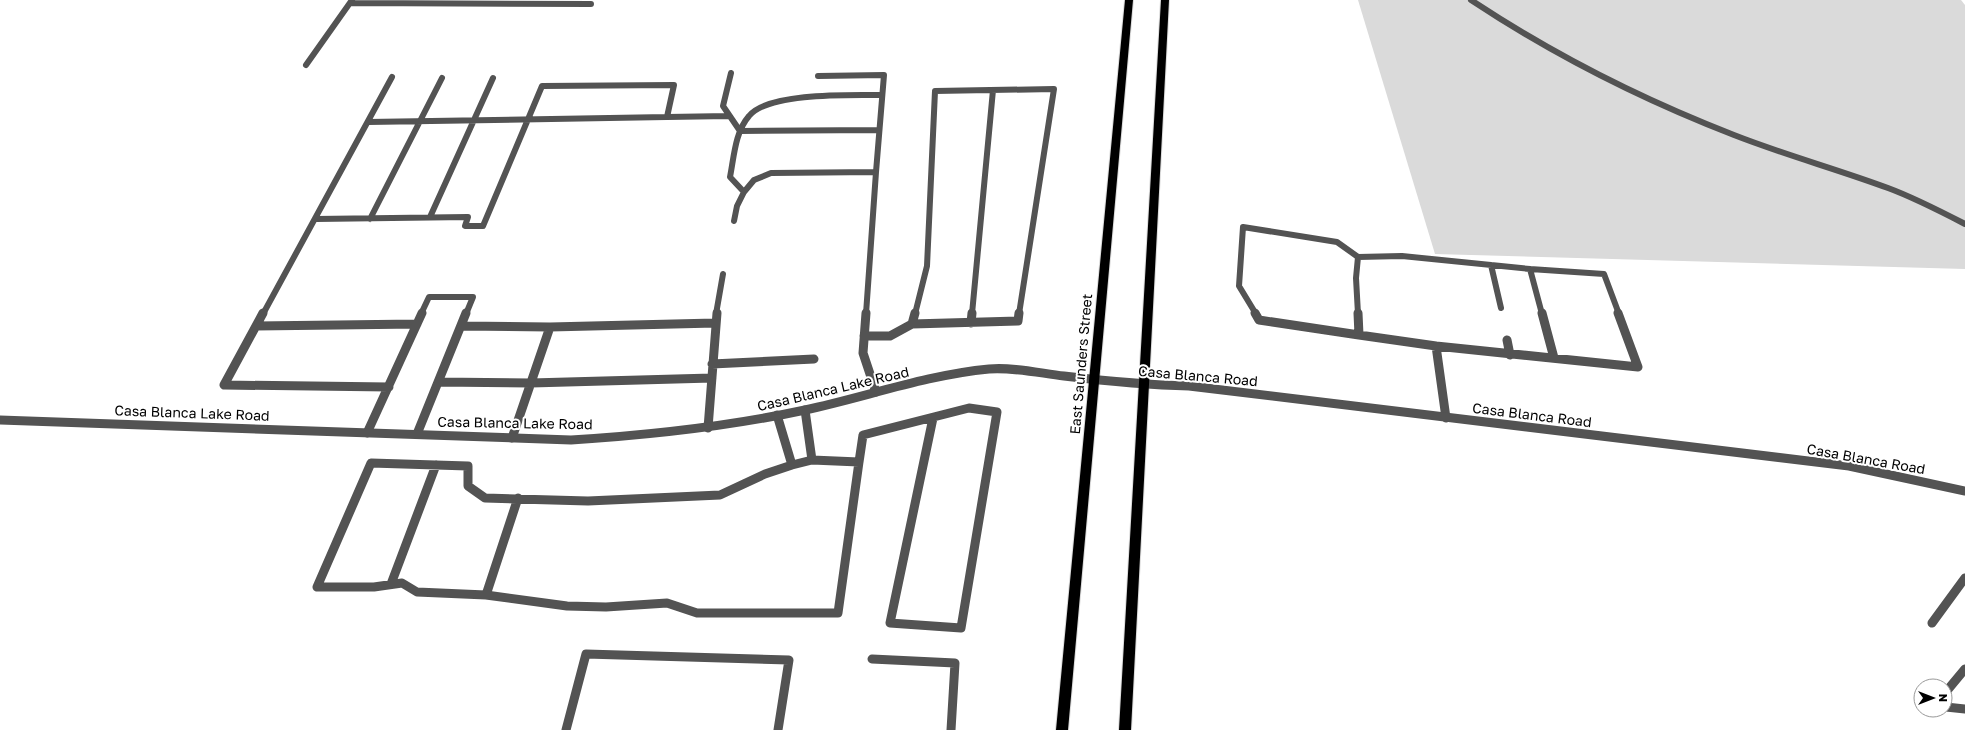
<svg xmlns="http://www.w3.org/2000/svg" width="1965" height="730" font-family="'Golos Text',sans-serif">
<rect width="100%" height="100%" fill="#fff"/>
<path fill="#dadada" d="M1358,0H1961L1965,5V269L1435,254Z"/>
<g fill="none" stroke-linecap="round" stroke-linejoin="round">
<defs>
<path id="primary" d="M1125,0H1133L1068,730H1056Z
M1161,0H1169L1131,730H1119Z"/>
</defs>
<use href="#primary" stroke="#dbdbdb" stroke-width="2"/>
<path stroke="#535353" stroke-width="6" d="M1471,0C1554,55 1641,99 1734,135C1785,155 1837,169 1888,188C1915,198 1940,211 1965,224
M731,73L723,106L740,131
M818,76L884,75L876,172
M368,122L667,117
M740,131L879,130
M744,192L730,177C734,157 735,132 749,116C768,92 852,95 882,95
M430,217L493,78
M316,219L468,217L465,226H483L542,86L674,85L667,117L729,116
M370,219L442,78
M734,221L737,206L744,192L754,180L771,173L876,172L866,314
M1358,257L1402,256L1530,269
M1491,265L1501,308
M263,314L392,77
M421,314L429,297H473L466,314
M716,314L723,274
M915,314L927,266L935,91L1054,89L1019,314
M972,314L993,90
M1256,314L1239,286L1243,227L1337,242L1358,257L1356,278L1358,314
M1542,314L1530,269L1604,274L1619,314"/>
<path stroke="#535353" stroke-width="9" d="M263,313L224,385L389,387
M866,313L863,353L876,392
M1255,313L1259,320L1359,335
M1358,313L1359,335
M1542,313L1554,358
M971,323L972,313
M912,324L915,313
M912,324L1018,321L1019,313
M256,326L417,324
M461,326L550,327L715,323
M1359,335L1436,346L1446,418
M864,336H890L912,324
M1507,340L1510,355
M1436,346L1638,367L1618,313
M712,364L814,359
M438,382L531,383L712,378
M777,415L792,465L812,460L805,410
M708,428L717,313
M367,433L422,313
M417,434L466,313
M512,438L550,327
M859,462L863,435L969,408L997,412L961,628L890,623L933,418
M792,465L765,474L720,495L588,501L485,498L468,486V466L371,463L317,587H374L402,583L417,592L486,595L567,606L606,607L667,603L697,613H838L859,462L812,460
M391,584L436,465
M486,595L518,498
M1932,623L1965,578
M872,659L955,663L951,730
M1945,693L1965,669
M1945,704L1946,707L1965,709
M566,730L586,654L789,660L778,730"/>
<path stroke="#535353" stroke-width="6" d="M350,3L591,4
M306,65L352,0"/>
<path stroke="#535353" stroke-width="9" d="M0,420L571,440C651,435 726,427 805,410C866,397 926,375 989,369C1013,367 1039,373 1064,376C1106,381 1147,385 1189,386L1849,466L1965,491"/>
<use href="#primary" fill="#000" fill-rule="evenodd"/>
</g>
<g text-anchor="middle" stroke-width="4" stroke-linejoin="round" paint-order="stroke">
<g font-size="14" fill="#000" stroke="#fff">
<text transform="translate(1081 364) rotate(-85)" y="5">East Saunders Street</text>
<text transform="translate(1198 376) rotate(5)" y="5">Casa Blanca Road</text>
<text transform="translate(833 389) rotate(-13)" y="5">Casa Blanca Lake Road</text>
<text transform="translate(192 413) rotate(2)" y="5">Casa Blanca Lake Road</text>
<text transform="translate(1532 415) rotate(7)" y="5">Casa Blanca Road</text>
<text transform="translate(515 423) rotate(1)" y="5">Casa Blanca Lake Road</text>
<text transform="translate(1866 459) rotate(10)" y="5">Casa Blanca Road</text>
</g>
</g>
<g transform="translate(1933 698) rotate(90)"><circle r="19" fill="#ffffff" stroke="#999999"/>
<path d="M0-3L7 15L0 10L-7 15Z" fill="#000000"/>
<text y="-6" font-size="11" font-weight="bold" text-anchor="middle" fill="#000000">N</text>
</g>
</svg>
